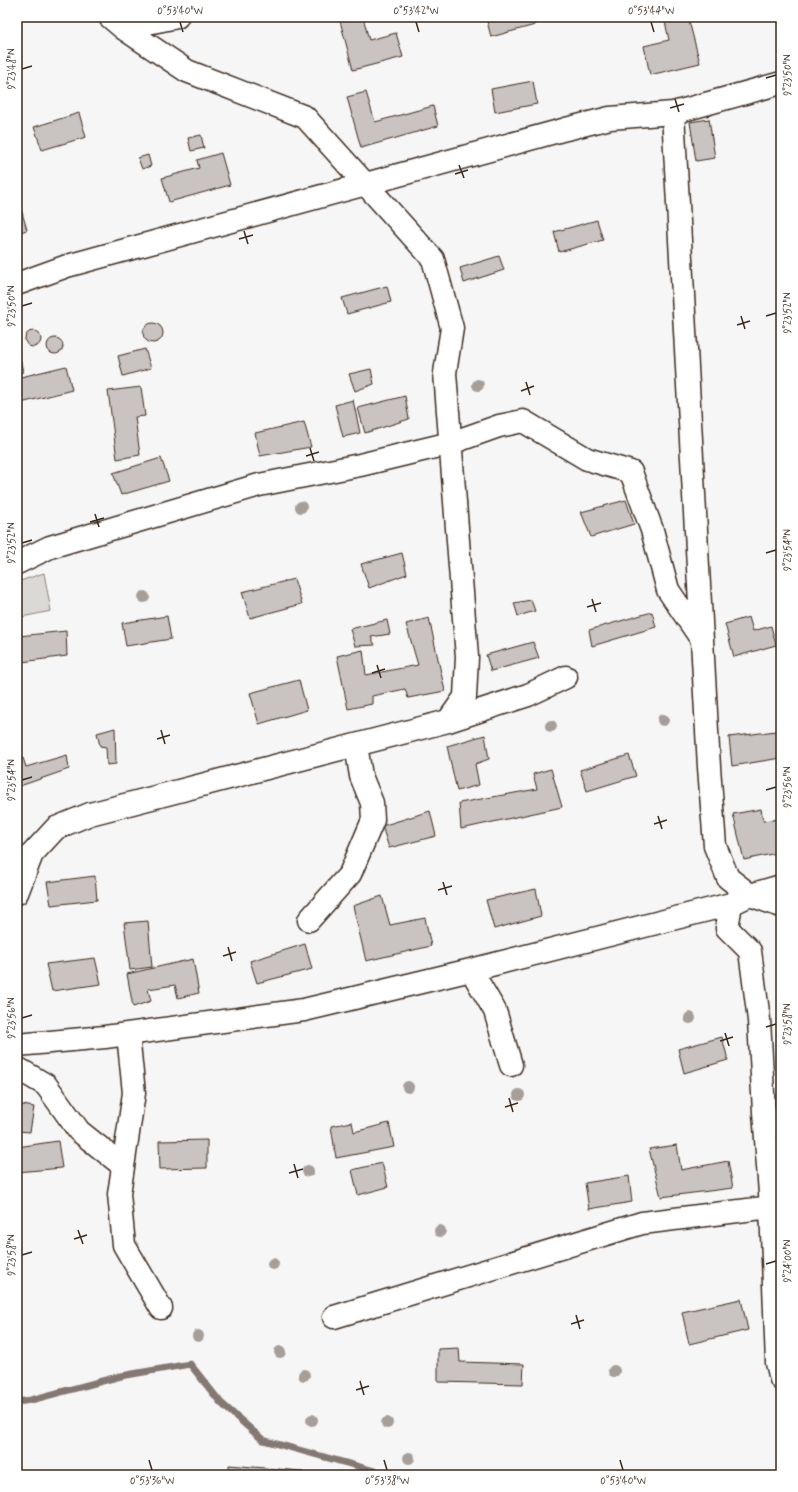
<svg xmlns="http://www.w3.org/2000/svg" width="798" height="1492" font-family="Mynerve,sans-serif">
<rect width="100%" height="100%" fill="#f7f6f6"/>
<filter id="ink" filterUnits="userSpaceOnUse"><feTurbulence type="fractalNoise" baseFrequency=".025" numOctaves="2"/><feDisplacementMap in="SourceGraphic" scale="8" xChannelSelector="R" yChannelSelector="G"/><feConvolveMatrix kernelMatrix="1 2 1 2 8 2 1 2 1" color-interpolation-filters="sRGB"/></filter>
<g filter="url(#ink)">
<path fill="#dbd9d6" stroke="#8b827a" d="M44,573L51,611L17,618V582Z"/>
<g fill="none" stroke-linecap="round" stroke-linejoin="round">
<path stroke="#847972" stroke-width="7" d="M17,1402L31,1400L121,1376L190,1364L221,1403L263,1440L375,1471L384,1475"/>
</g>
<path fill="#c9c3c1" stroke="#3b2a1e" d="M339,17H363L369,40L396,33L403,57L353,70Z
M486,17H533L535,25L491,37Z
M664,17H688L700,63L650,75L644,46L669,40Z
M533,81L537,104L495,112L491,89Z
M366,92L375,122L433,106L438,126L361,148L347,97Z
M79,113L86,137L42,150L34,127Z
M709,119L715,158L696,161L690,122Z
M201,135L204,148L191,151L188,138Z
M221,153L230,185L169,202L162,178L199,168L197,160Z
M148,155L151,166L142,169L138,158Z
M17,195L27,230L17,233Z
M597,220L603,240L559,252L554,232Z
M499,256L504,270L464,283L460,268Z
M387,286L391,302L347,314L342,298Z
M143 333a10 10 0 1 1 20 0a10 10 0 1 1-20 0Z
M25 339a8 8 0 1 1 16 0a8 8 0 1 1-16 0Z
M47 346a8 8 0 1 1 16 0a8 8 0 1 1-16 0Z
M17,343L23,372L17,374Z
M145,349L151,368L123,376L118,356Z
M66,366L72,390L17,404V378Z
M371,369L374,384L355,391L349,374Z
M141,387L145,416L135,417L140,455L117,459L108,391Z
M405,396L409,419L365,433L358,408Z
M353,400L360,433L343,437L335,405Z
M304,422L311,447L260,456L255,433Z
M161,458L169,481L121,495L113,473Z
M626,500L634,524L591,537L581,512Z
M402,553L407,574L369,588L361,564Z
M294,579L302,604L250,618L242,592Z
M531,600L535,611L518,616L514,603Z
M652,612L656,627L592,646L589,630Z
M167,616L171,639L126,646L122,623Z
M749,617L753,631L771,626L776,645L734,657L725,624Z
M429,618L445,691L408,698L405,689L372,696V704L348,709L337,656L363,650L366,675L418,665L406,624Z
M387,620L390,634L371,637L375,645L355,646L350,629Z
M66,631L67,656L22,662L19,636Z
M533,642L539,658L491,671L486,655Z
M299,680L307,710L259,724L250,693Z
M115,728L116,764L107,765L106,747L100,746L97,733Z
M776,731L781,751V758L732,766L729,737Z
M485,735L489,759L475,764L479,785L457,791L447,746Z
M67,755L69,769L17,787V759L23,758L26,767Z
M629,755L636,776L587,791L580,770Z
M551,769L562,807L461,829L459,803L537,789L533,774Z
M761,809L763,821L781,819V852L744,860L733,814Z
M430,811L436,836L389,848L382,826Z
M95,876L97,900L51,905L47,882Z
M536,889L541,916L494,929L486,900Z
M382,896L390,925L425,918L431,946L366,961L353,906Z
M148,921L152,967L130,970L124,923Z
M305,944L312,969L257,983L250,961Z
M95,958L101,984L52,991L46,964Z
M193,959L199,993L178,998L175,985L148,989L151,1001L133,1007L127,974Z
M722,1037L728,1060L684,1073L678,1049Z
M17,1104L34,1107L30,1132L17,1131Z
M352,1122L354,1132L389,1123L394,1147L336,1158L331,1126Z
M207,1140V1168L160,1169L159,1141Z
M58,1141L62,1168L17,1172V1147Z
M677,1145L681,1170L728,1161L733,1188L661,1197L649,1149Z
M382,1163L388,1187L358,1195L352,1170Z
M629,1176L632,1202L589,1209L585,1183Z
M741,1299L748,1330L689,1344L682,1312Z
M459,1348L460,1362L524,1364L523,1384L438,1382V1349Z
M229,1465L302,1471V1475H229Z"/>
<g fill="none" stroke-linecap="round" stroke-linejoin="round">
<defs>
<path id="minor" d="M123,28L177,17
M673,113L709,767L715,846L728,878L750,895L781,906
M17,284L67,266L566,129L610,118L673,113L781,83
M17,563L50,547L259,485L360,465L451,443L499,426L523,421L587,459L631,472L652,530L668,590L702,640
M448,721L528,695L566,677
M17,893L32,854L56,828L90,814L448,721L465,697L467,657L445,373L452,328L433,259L305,117L187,71L123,28L110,17
M731,904L727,928L750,951L759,1020L764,1112L771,1207L777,1363L781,1379
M309,920L350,874L373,820L372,803L361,776L356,745
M471,970L495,1011L511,1065
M128,1034L134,1093L119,1194L124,1245L161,1308
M17,1045L105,1037L304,1010L471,970L731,904L750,895L781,886
M17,1068L46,1085L79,1131L123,1166
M334,1317L642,1223L771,1207L781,1202"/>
</defs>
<use href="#minor" stroke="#3b2a1e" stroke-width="25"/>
<use href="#minor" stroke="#fff" stroke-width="22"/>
</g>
<g fill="#a69e98">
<circle cx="478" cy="385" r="6"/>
<circle cx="301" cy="507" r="6"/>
<circle cx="144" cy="597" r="6"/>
<circle cx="663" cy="720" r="6"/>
<circle cx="551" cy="726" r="6"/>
<circle cx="690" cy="1018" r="6"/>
<circle cx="408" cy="1087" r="6"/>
<circle cx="519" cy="1095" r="6"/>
<circle cx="308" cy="1171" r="6"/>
<circle cx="440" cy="1231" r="6"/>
<circle cx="273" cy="1264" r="6"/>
<circle cx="198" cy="1336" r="6"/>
<circle cx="280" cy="1352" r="6"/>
<circle cx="614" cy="1371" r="6"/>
<circle cx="304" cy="1375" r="6"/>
<circle cx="312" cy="1420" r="6"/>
<circle cx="387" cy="1423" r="6"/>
<circle cx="409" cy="1458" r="6"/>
</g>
</g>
<path fill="none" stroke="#3b2a1e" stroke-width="1.5" d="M180,22L183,32M416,22L419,32M651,22L654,32M22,69L32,66M766,78L776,75M675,99L679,112M670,108L684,104M459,165L464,178M455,174L468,170M244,231L248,244M239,239L253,235M22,306L32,303M741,316L745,329M766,316L776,313M737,325L750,321M526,382L530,395M521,391L534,386M310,448L314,461M306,456L319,452M95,514L99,527M90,522L104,518M22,543L32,540M766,553L776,550M592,599L596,612M587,607L601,603M377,665L381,678M372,673L385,669M161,730L165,744M157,739L170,735M22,780L32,777M766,790L776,787M658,816L662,829M654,824L667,820M443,882L447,895M438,890L452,886M228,947L232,961M223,956L236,952M22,1018L32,1015M766,1027L776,1024M725,1033L729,1046M720,1041L733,1037M509,1098L513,1112M505,1107L518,1103M294,1164L298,1178M289,1173L303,1169M78,1230L83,1244M74,1239L87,1235M22,1255L32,1252M766,1264L776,1261M576,1315L580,1329M571,1324L584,1320M360,1381L364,1395M356,1390L369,1386M149,1460L152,1470M384,1460L387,1470M620,1460L623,1470"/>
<rect width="798" height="1492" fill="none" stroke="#fff" stroke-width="44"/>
<rect x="22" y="22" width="754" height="1448" fill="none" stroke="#3b2a1e" stroke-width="1.5"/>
<g font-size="10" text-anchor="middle" fill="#3b2a1e">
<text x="180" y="14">0°53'40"W</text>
<text x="416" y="14">0°53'42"W</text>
<text x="651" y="14">0°53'44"W</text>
<text transform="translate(11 69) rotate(-90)" y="4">9°23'48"N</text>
<text transform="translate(787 75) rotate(-90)" y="4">9°23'50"N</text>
<text transform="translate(11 306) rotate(-90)" y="4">9°23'50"N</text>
<text transform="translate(787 313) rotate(-90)" y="4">9°23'52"N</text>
<text transform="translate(11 543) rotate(-90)" y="4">9°23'52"N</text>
<text transform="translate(787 550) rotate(-90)" y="4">9°23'54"N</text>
<text transform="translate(11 780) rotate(-90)" y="4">9°23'54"N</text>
<text transform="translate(787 787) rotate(-90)" y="4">9°23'56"N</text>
<text transform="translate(11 1018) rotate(-90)" y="4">9°23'56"N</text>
<text transform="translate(787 1024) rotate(-90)" y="4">9°23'58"N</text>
<text transform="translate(11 1255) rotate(-90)" y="4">9°23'58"N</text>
<text transform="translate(787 1261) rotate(-90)" y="4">9°24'00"N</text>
<text x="152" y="1484">0°53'36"W</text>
<text x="387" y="1484">0°53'38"W</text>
<text x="623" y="1484">0°53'40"W</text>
</g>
</svg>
